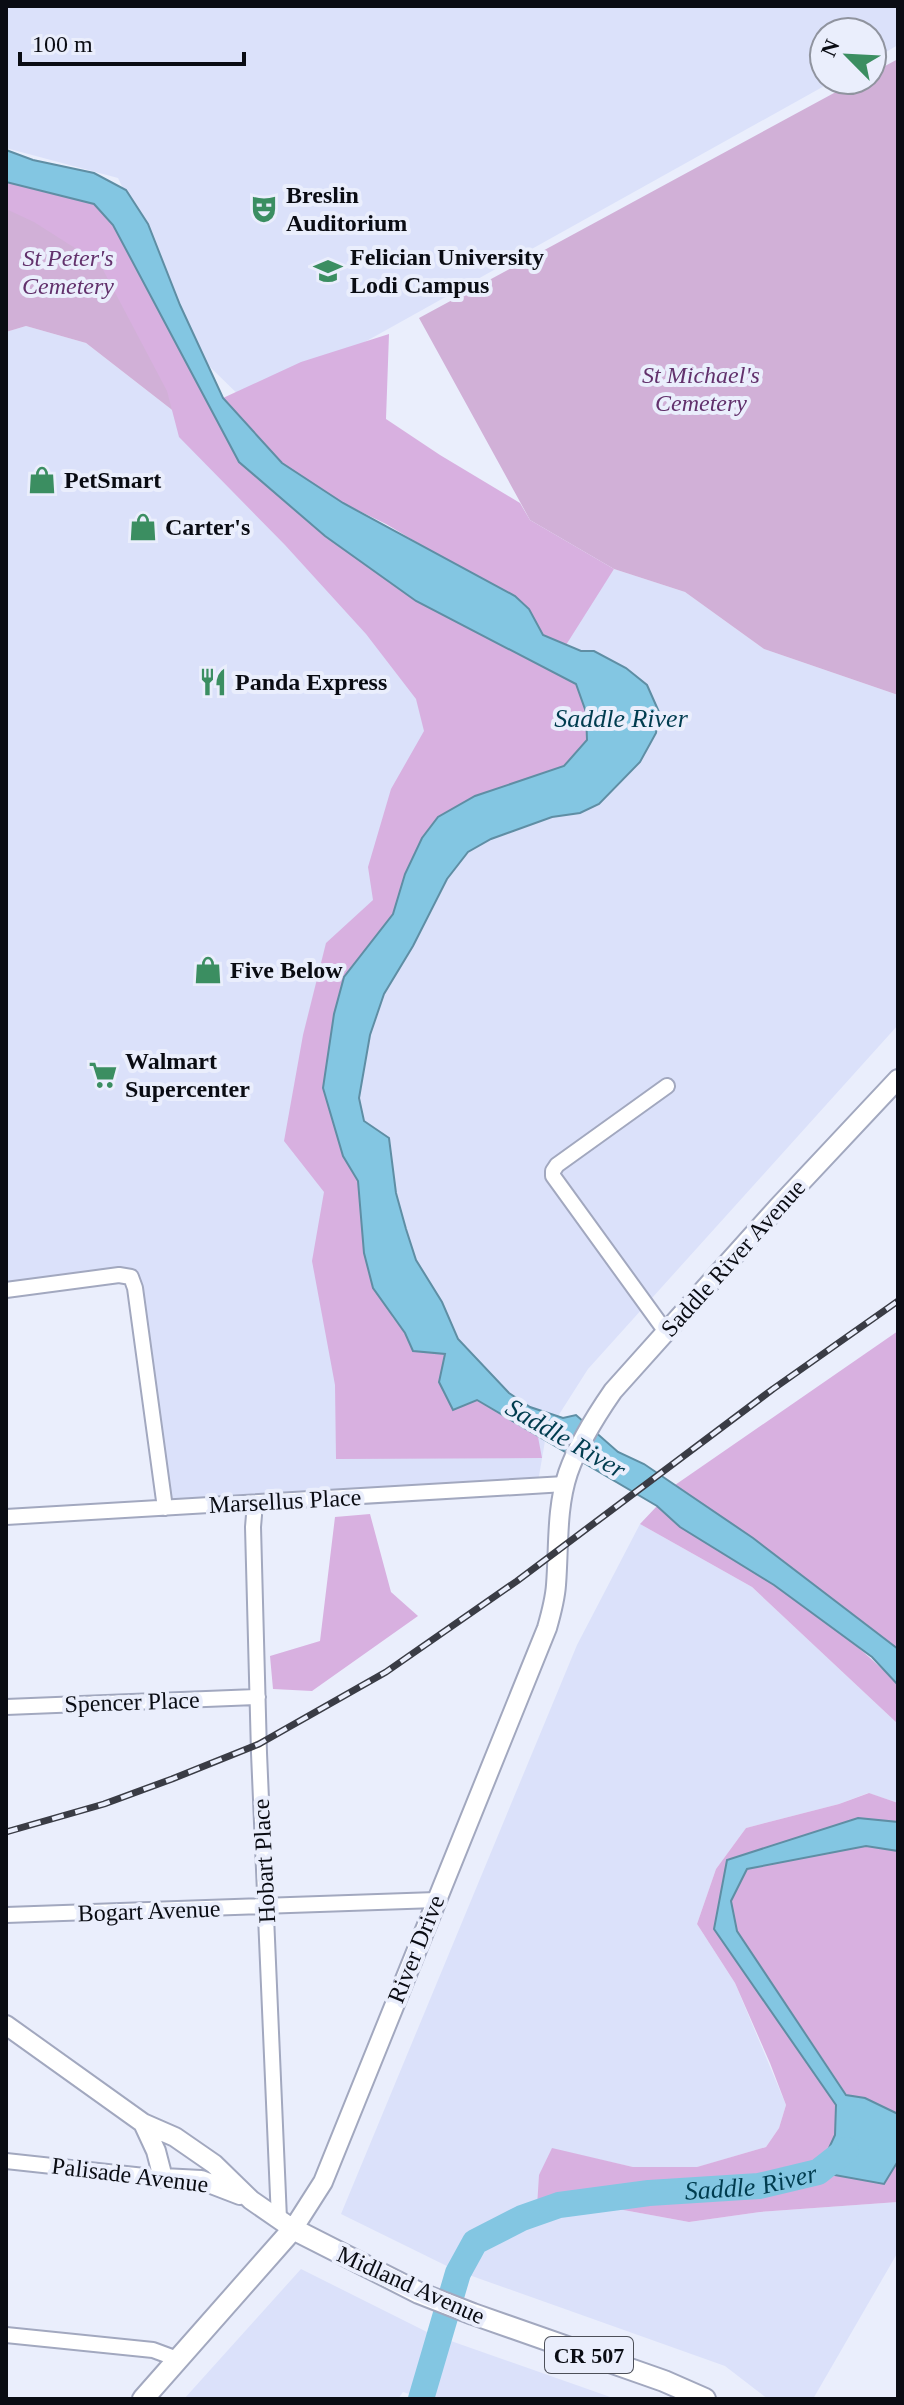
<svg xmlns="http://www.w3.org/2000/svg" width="904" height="2405" font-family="'Times New Roman',serif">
<rect width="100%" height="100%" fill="#eaeefc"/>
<path fill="#dbe1fa" d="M6,6H898V45L872,60V32H824V80H835L250,406L208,365L118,178L6,148Z
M26,326L86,343L532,690L614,569L685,592L764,649L898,695V1025L588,1369L546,1435L538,1482L168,1503L136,1270L6,1288V332Z
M640,1524L752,1587L898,1724V1803L868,1793L839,1804L746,1828L716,1869L697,1924L735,1983L786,2105L779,2128L766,2147L698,2167H633L552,2149L537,2223L586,2207H607L689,2222L760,2212L898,2202V2252L813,2399H768L725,2366L455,2270L341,2214L577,1645Z
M301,2269L431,2334L616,2399H425L403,2392L398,2399H184Z"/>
<path fill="#d1b0d7" d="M898,59V695L764,649L685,592L614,569L530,520L419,318L858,80H872V73Z
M6,182L94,204L239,462L86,343L26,326L6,332Z"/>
<path fill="#d8b0e0" d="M6,182L94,204L113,225L239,462L325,536L416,601L576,684L586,712L587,740L564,766L475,796L438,817L422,838L405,874L393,914L344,977L323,1088L343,1156L358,1181L364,1253L393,1318L405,1333L413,1351L445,1354L453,1409L476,1400L538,1437L542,1458L336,1459L335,1385L312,1261L324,1192L284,1141L303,1035L326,943L373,900L368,867L391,789L424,731L416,699L366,634L285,545L179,437L167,391L100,264L34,222L6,209Z
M389,334L386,419L440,455L520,503L530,520L614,569L566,645L543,635L529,609L386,524L343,503L282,463L223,398L301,362Z
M898,1331V1649L753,1538L675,1485Z
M657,1506C693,1539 734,1559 774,1585C818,1614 862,1647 898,1685V1724L752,1587L640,1524Z
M370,1514L391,1592L418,1616L312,1691L273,1689L270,1656L320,1641L335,1517Z
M869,1793L898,1803V1822L858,1818L727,1860L714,1929L836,2105L835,2135L884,2184L898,2161V2202L760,2212L689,2222L607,2207H586L536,2223L539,2175L552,2148L633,2167H697L766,2147L779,2128L786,2105L770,2063L735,1983L697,1924L716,1869L746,1828L839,1804Z
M866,1846L898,1851V2114L865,2098L847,2095L737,1931L731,1901L747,1869Z"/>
<path fill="#83c6e2" stroke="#5f8ea4" stroke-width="2" d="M6,150L33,160L94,173L126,190L148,224L180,305L223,398L282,463L343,503L515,596L529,609L543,635L581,651H594L626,668L647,685L659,712L656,733L640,762L599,804L580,813L552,817L491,839L468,852L447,879L413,946L384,994L370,1035L359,1098L364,1121L389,1138L396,1193L406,1229L416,1260L442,1302L458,1339L509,1393L530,1407L563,1418L576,1415L618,1452L644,1464L753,1538L898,1649V1685L872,1657L774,1585L680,1527L657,1506L477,1400L453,1410L439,1382L445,1354L413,1351L405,1333L373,1288L364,1253L358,1181L343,1156L323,1088L334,1014L344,977L393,914L405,874L422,838L438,817L475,796L564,766L587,740L586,712L576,684L416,601L325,536L239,462L113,225L94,204L6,182Z
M858,1818L898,1822V1851L866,1846L747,1869L731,1901L737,1931L846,2095L865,2098L898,2114V2161L884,2184L818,2172L835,2135L836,2105L714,1929L727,1860Z"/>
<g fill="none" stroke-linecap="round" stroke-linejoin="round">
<path stroke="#83c6e2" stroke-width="26" id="s1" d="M421,2399L458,2273L475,2242L522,2218L559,2205L649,2193L759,2186L818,2172L846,2150"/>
<defs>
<path id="street" d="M6,1290L119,1275L131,1277L135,1288L165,1508
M666,1332L553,1176V1171L557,1165L667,1086
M255,1503L253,1527L259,1753L279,2219
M6,1517L565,1484
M6,1707L258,1697
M6,1915L436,1900
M6,2161L163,2178
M6,2335L153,2350L180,2360"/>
<path id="secondary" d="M6,2025L143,2123L175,2137L214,2164L251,2200L293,2229L323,2182L547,1628C551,1614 555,1600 556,1585C559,1548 556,1509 568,1473C578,1444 595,1417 613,1391L777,1208L898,1079
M143,2123L156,2151L163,2178L201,2180L240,2195"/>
<path id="primary" d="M143,2399L293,2229L419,2293L473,2314L664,2381L705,2399"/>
</defs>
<use href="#street" stroke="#a2a8bf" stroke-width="18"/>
<use href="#secondary" stroke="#a2a8bf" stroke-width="22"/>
<use href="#primary" stroke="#a2a8bf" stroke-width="24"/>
<use href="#street" stroke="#fff" stroke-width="14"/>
<use href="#secondary" stroke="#fff" stroke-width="18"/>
<use href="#primary" stroke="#fff" stroke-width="20"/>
<defs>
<path id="rail" d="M6,1832L104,1804L172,1779L259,1744L386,1672L517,1581L773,1389L898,1301"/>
</defs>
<use href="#rail" stroke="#3a3c45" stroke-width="7"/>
<use href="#rail" stroke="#eaeefc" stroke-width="4" stroke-dasharray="12" stroke-linecap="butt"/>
</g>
<defs>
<symbol id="theatre-bare" viewBox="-9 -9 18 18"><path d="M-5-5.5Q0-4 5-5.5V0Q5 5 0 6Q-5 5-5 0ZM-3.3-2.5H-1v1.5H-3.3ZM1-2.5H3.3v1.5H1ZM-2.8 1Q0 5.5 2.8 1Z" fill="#3b8e61" stroke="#eaeefc" stroke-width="2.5" paint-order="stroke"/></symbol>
<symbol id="university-bare" viewBox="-9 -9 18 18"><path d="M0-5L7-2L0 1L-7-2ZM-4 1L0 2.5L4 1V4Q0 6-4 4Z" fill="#3b8e61" stroke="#eaeefc" stroke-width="2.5" paint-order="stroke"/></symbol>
<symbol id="shop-bare" viewBox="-9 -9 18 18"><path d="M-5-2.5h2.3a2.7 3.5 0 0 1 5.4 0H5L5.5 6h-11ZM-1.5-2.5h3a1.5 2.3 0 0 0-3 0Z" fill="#3b8e61" stroke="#eaeefc" stroke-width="2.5" paint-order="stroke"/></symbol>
<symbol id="restaurant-bare" viewBox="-9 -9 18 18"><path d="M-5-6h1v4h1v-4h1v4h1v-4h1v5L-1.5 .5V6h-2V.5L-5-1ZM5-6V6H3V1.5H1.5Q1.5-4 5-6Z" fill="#3b8e61" stroke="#eaeefc" stroke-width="2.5" paint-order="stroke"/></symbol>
<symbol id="supermarket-bare" viewBox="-9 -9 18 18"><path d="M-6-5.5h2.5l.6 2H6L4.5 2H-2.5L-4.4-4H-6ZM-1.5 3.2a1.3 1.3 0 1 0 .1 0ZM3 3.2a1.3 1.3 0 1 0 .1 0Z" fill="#3b8e61" stroke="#eaeefc" stroke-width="2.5" paint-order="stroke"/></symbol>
</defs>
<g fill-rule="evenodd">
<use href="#theatre-bare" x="244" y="189" width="40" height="40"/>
<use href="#university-bare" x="308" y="251" width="40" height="40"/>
<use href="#shop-bare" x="22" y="460" width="40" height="40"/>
<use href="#shop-bare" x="123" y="507" width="40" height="40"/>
<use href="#restaurant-bare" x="193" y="662" width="40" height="40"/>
<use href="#shop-bare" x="188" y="950" width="40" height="40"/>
<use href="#supermarket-bare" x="83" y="1055" width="40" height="40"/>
</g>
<g text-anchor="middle" stroke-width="8" stroke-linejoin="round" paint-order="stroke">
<rect fill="#eaeefc" stroke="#4d5059" stroke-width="2" x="545" y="2337" width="88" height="36" rx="6"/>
<g font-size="22" font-weight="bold" fill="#0a0c13">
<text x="589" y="2363">CR 507</text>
</g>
<g font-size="24" font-weight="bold" fill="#0a0c13" stroke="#eaeefc" text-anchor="start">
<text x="286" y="203">Breslin<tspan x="286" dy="28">Auditorium</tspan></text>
<text x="350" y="265">Felician University<tspan x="350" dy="28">Lodi Campus</tspan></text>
<text x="64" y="488">PetSmart</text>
<text x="165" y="535">Carter's</text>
<text x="235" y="690">Panda Express</text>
<text x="230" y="978">Five Below</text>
<text x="125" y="1069">Walmart<tspan x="125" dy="28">Supercenter</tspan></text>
</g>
<g font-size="24" font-style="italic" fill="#62316c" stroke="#eaeefc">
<text x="68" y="266">St Peter's<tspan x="68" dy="28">Cemetery</tspan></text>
<text x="701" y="383">St Michael's<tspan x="701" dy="28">Cemetery</tspan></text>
</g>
<g font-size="24" fill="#0a0c13" stroke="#eaeefc">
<text transform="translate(733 1258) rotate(-48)" y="8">Saddle River Avenue</text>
<text transform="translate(285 1501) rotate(-3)" y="8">Marsellus Place</text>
<text transform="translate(132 1702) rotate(-2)" y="8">Spencer Place</text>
<text transform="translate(264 1861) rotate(-93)" y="8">Hobart Place</text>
<text transform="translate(149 1911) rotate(-2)" y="8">Bogart Avenue</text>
<text transform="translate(416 1949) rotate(-68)" y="8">River Drive</text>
<text transform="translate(130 2175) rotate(7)" y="8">Palisade Avenue</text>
<text transform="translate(411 2285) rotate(24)" y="8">Midland Avenue</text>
</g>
<g font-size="26" font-style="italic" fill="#003c4f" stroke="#eaeefc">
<text x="621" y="727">Saddle River</text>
<text transform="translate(566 1438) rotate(30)" y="9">Saddle River</text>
<text dy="9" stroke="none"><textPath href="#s1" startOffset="452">Saddle River</textPath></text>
</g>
</g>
<rect width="904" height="2405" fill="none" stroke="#0a0c13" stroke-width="16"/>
<g transform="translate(848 56) rotate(294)"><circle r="38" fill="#eaeefc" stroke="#90949f" stroke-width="2"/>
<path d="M0-6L14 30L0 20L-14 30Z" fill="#3b8e61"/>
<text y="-12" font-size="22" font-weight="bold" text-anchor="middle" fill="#0a0c13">N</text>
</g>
<path d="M20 52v12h224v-12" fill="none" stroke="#0a0c13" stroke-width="4"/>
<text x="32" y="52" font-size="24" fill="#0a0c13" stroke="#eaeefc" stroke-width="6" paint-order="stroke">100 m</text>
</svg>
